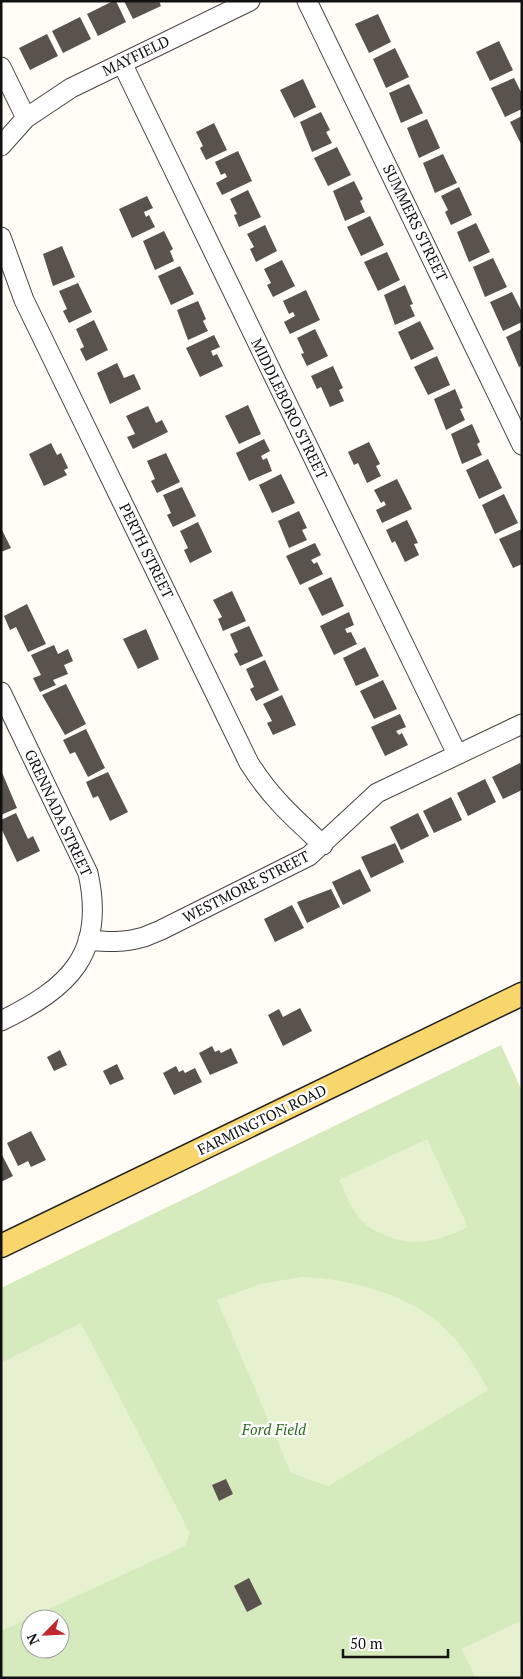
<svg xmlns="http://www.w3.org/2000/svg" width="523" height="1679" font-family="'PT Serif',serif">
<rect width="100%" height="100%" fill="#fffdf5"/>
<path fill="#d5ebbd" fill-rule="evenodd" d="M501,1045L522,1091V1678H1V1288ZM30,1619H60V1649H30Z"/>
<path fill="#e6f2cf" d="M427,1139L468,1227C439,1240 418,1248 387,1236C378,1233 365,1226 359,1217C350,1207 345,1192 339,1180Z
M302,1277C326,1277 347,1282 370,1288C432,1307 458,1333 488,1390L328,1486L291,1473L217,1300L260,1284Z
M81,1323L190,1533L185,1546L1,1631V1363Z
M522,1620V1678H475L462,1649Z"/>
<path fill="#5a524d" d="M113,1H116L126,22L98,36L87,14Z
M124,1H159L161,6L133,19Z
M378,14L391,42L369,53L355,24Z
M80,17L91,39L63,53L52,31Z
M47,34L58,56L30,70L19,48Z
M499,41L513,70L490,81L476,52Z
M395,48L409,77L386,88L373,59Z
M514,78L522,94V109L505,117L491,88Z
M303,79L316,107L294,118L280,90Z
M409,84L423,113L401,123L389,93Z
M321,112L330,130L326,132L332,143L312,152L300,122Z
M522,116V146L510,122Z
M427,119L440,148L419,158L407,128Z
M214,123L227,150L206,160L200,148L203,146L196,132Z
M337,147L351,175L328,186L314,158Z
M238,151L252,181L222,195L216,183L227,177L225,173L221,175L215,162Z
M443,154L457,183L435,193L423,163Z
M354,181L363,199L360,201L365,212L345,221L333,191Z
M459,187L472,215L451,225L445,212L448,210L441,196Z
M248,190L261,217L239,227L234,215L237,214L230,199Z
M147,196L153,208L144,212L146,217L149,215L155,227L132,238L119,209Z
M370,216L384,245L361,256L347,227Z
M476,223L490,252L469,262L457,232Z
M265,225L277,251L256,262L250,249L254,247L247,234Z
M164,231L173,249L170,251L174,261L155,270L143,241Z
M62,246L75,277L53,286L43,254Z
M387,252L400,280L378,291L364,262Z
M493,258L507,287L485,297L473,267Z
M282,260L295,286L273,297L267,285L271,283L264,269Z
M180,266L194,294L171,305L158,276Z
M78,283L92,312L69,323L63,311L67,309L59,291Z
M405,285L413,304L410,305L415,316L395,325L384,295Z
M306,290L320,320L290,334L284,322L295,316L293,312L289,314L283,301Z
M512,292L522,312V322L503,331L490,302Z
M198,301L206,319L203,321L208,331L188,340L177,310Z
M94,320L108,350L86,361L80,349L84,347L76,329Z
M420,321L434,349L411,360L398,332Z
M315,329L328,356L307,366L301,354L304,353L297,338Z
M522,329V365L519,367L506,337Z
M214,335L220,347L211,351L213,356L217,354L223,366L200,377L186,348Z
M437,356L450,385L428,395L414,367Z
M117,363L124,378L134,374L141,389L110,404L97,373Z
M333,366L343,388L339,390L344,401L330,407L321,387L317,389L311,376Z
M455,389L463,408L460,409L465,420L446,430L434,399Z
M248,405L261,434L239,444L225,416Z
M148,406L156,423L162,420L168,432L133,449L127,437L135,434L126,416Z
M472,424L480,442L477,444L482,455L462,464L451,434Z
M264,439L270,451L261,456L263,460L267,458L272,471L249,481L236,453Z
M369,442L380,464L376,466L381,476L367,483L358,463L354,465L348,452Z
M51,443L57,455L61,453L68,468L64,470L67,475L44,486L29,454Z
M166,453L180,482L157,493L151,481L155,479L147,461Z
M488,459L502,488L479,499L466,470Z
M281,474L295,503L272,513L259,485Z
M397,479L412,509L382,523L376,510L386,505L384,501L381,503L374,490Z
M182,487L196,516L173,527L167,515L171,513L163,495Z
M504,494L518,523L495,534L482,505Z
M299,511L307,528L302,530L307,540L289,548L278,521Z
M407,520L418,543L414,544L419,555L405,562L395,541L392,543L386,530Z
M198,522L212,552L190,563L184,550L188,548L180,531Z
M1,528L11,548L1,552Z
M522,529V564L513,568L499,539Z
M315,543L321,555L311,560L314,564L317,562L323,574L300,585L286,556Z
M331,577L344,606L322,616L308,588Z
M232,591L246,621L223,631L218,619L222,617L213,600Z
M27,604L46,644L28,652L16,627L10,630L4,616Z
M349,612L354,625L345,629L347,633L351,632L357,644L334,655L320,626Z
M249,626L263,656L240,666L234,654L238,652L230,634Z
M146,629L159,659L138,669L123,639Z
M54,645L58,654L68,649L73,661L64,665L68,674L53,680L56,685L40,692L33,678L41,675L31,655Z
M365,647L379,676L356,686L343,658Z
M265,660L279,690L256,701L250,689L254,687L246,669Z
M383,680L397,709L374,719L360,691Z
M66,684L86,724L65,735L42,695Z
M282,695L296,725L273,735L267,723L272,721L263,704Z
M400,714L406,727L396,731L399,735L402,733L408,745L385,756L371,727Z
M86,729L105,768L88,777L75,752L70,754L63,740Z
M520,763L522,767V790L503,799L492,777Z
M1,770L17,808L1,815Z
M108,772L128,812L110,821L98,796L93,798L86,782Z
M485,779L496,802L468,816L457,793Z
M451,797L462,820L434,833L423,811Z
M16,813L28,839L33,836L40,851L17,862L1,828V820Z
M418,813L429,836L401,850L390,827Z
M395,843L404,862L371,878L361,857Z
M360,869L371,891L343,905L332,882Z
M331,889L340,907L307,923L297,902Z
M292,905L304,928L275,942L264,919Z
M300,1008L312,1031L283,1046L268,1015L279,1009L283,1017Z
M212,1046L215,1052L219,1050L221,1053L231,1048L238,1063L210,1075L199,1053Z
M60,1050L67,1065L54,1071L47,1057Z
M117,1064L124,1079L110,1085L103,1071Z
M176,1066L179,1072L183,1070L185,1073L195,1068L202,1082L174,1095L163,1073Z
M31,1131L46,1160L31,1167L28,1161L18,1166L7,1143Z
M1,1153L13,1176L1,1182Z
M226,1479L233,1494L219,1501L212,1485Z
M249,1578L262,1604L247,1612L234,1586Z"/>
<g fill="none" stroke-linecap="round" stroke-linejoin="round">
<defs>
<path id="minor" d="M307,1L522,445
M122,63L457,754
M1,67L26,118
M1,146L26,118L71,88L250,1
M1,237L24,300L249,763C271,798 293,817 323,845
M1,692L88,873C106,954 69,988 1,1021
M88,940C108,942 124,943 144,937L161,930L309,856L377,793L522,724"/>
<path id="major" d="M1,1246L522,994"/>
</defs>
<use href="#minor" stroke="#444" stroke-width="21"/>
<use href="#major" stroke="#222" stroke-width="25"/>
<use href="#minor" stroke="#fff" stroke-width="19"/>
<use href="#major" stroke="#f9d66b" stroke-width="22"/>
</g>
<g text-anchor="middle" stroke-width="5" stroke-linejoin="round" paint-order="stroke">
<g font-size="15" fill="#111" stroke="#fff">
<text transform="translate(136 56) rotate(-26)" y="5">MAYFIELD</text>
<text transform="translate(415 223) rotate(64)" y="5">SUMMERS STREET</text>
<text transform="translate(289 409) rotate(64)" y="5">MIDDLEBORO STREET</text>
<text transform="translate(146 551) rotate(64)" y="5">PERTH STREET</text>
<text transform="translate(58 813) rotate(65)" y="5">GRENNADA STREET</text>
<text transform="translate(246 887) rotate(-27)" y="5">WESTMORE STREET</text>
<text transform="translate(262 1120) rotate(-26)" y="5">FARMINGTON ROAD</text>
</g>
<g font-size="15" font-style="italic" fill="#2f6b1f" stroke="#fff">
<text x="274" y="1435">Ford Field</text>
</g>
</g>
<rect width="523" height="1679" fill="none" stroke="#111111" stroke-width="5"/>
<g transform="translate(45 1634) rotate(246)"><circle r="24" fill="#ffffff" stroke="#a0a0a0"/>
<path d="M0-4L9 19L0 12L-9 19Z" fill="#c4262e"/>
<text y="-8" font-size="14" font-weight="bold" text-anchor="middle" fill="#111111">N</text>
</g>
<path d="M343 1649v8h105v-8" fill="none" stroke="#111111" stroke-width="2.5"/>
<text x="350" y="1649" font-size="15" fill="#111111" stroke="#ffffff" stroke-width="4" paint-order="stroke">50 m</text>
</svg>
